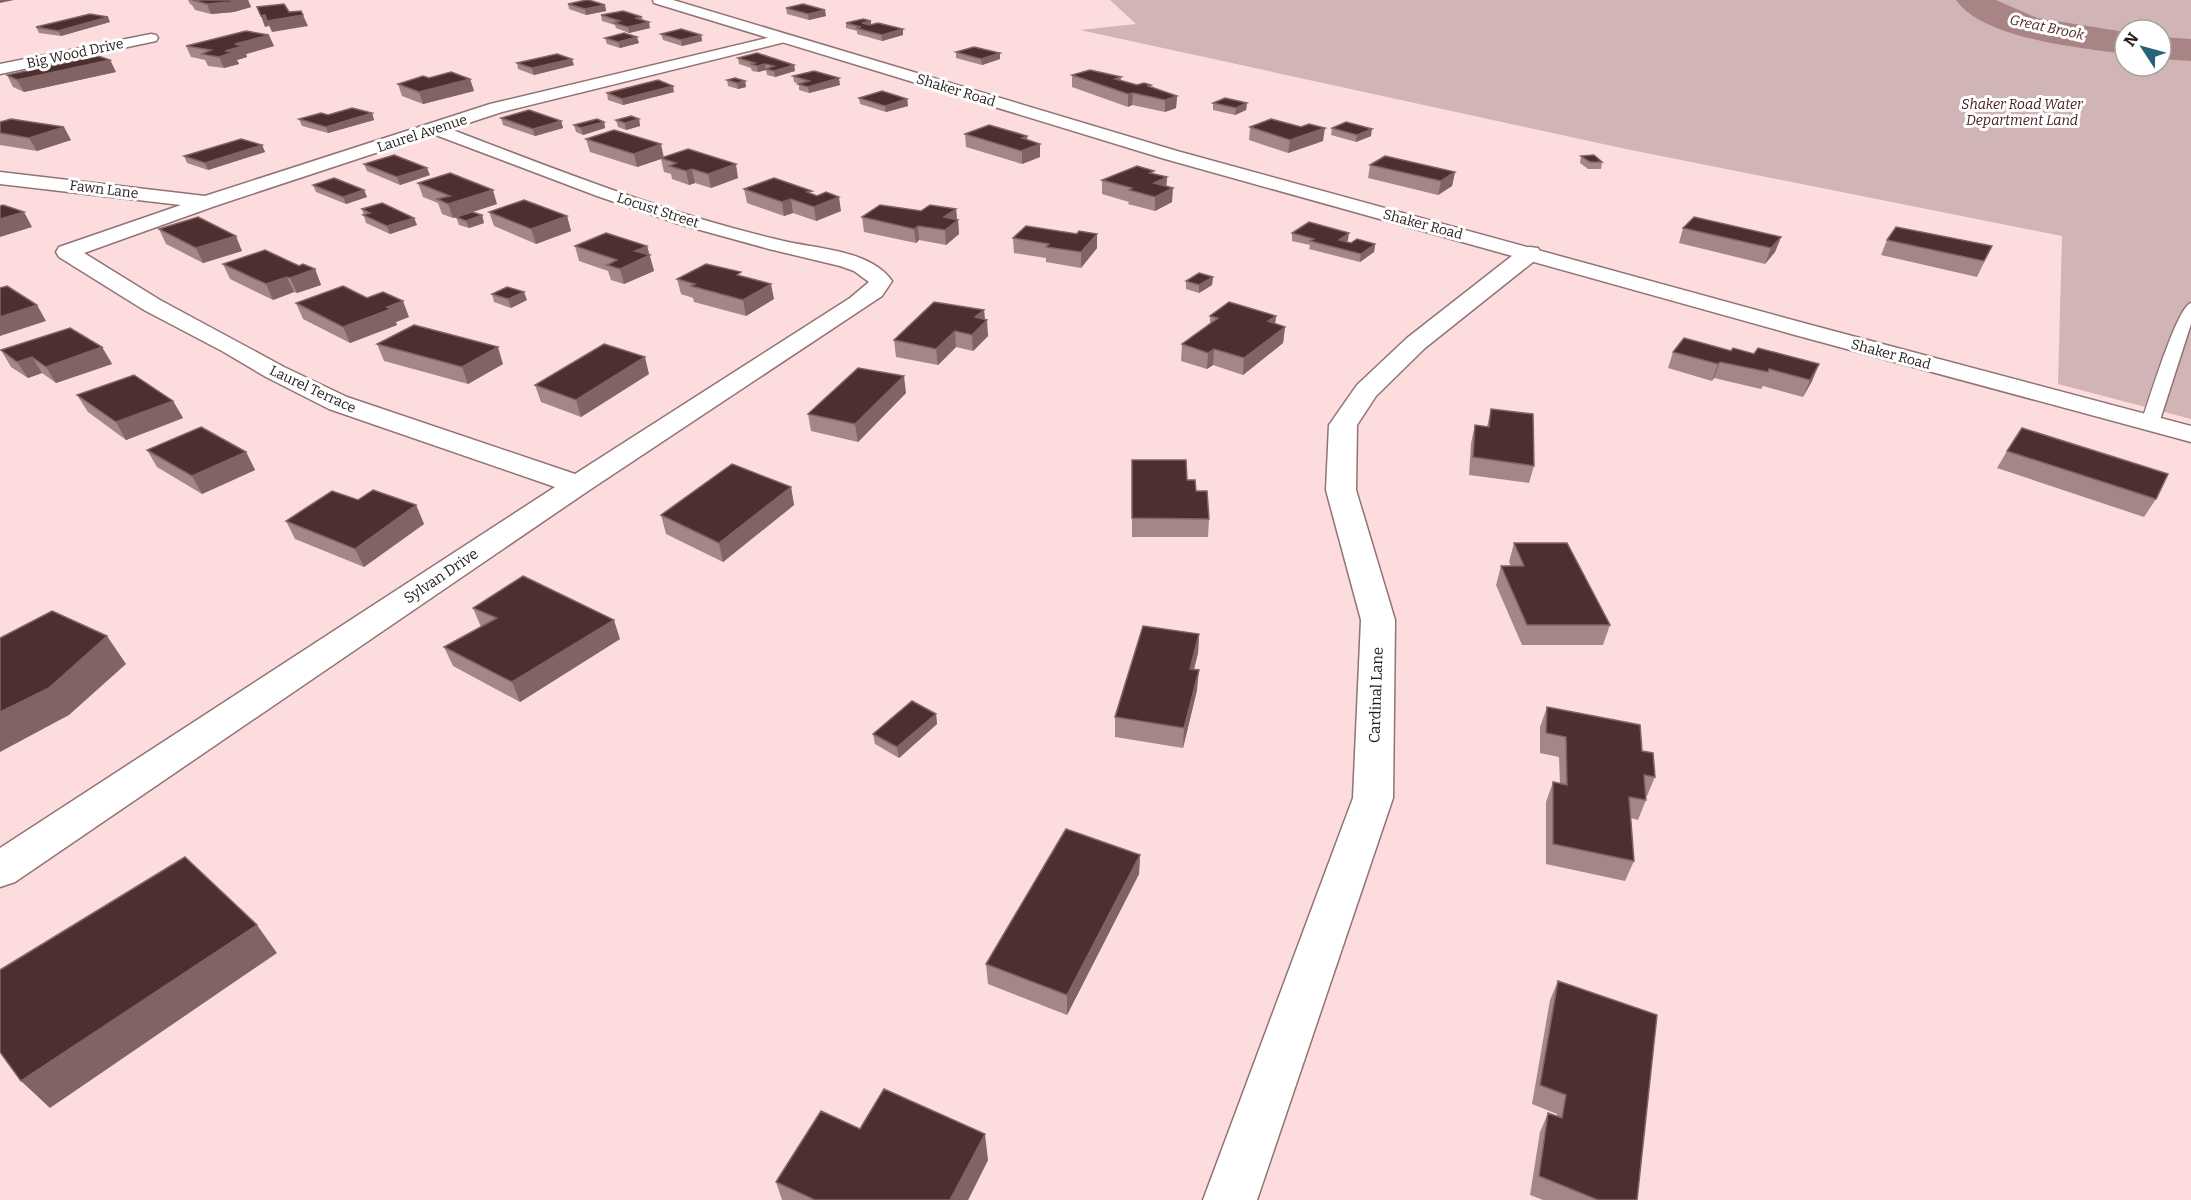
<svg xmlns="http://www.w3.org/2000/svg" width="2191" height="1200" font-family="Bitter,serif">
<rect width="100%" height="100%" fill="#fddcdd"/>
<path fill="#d1b4b5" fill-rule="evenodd" d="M1110,0H2191V419L2058,384L2062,236L1626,149L1080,30L1136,24ZM2125,30H2161V66H2125Z"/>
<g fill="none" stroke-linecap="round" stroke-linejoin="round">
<path fill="#a98485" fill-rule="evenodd" d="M1956,0H1996L2037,18L2125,32V54C2081,48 1983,39 1956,0Z
M2161,37L2191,39V61L2161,59Z"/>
<defs>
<path id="service" d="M2191,303V324L2159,423L2156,427H2144L2141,423C2148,404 2177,306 2191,303Z"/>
<path id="minor" d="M151,34L156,35L158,38L156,41L0,74V64Z
M784,34L791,38L789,41L502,112L450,129C560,171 672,216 788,242C821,249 871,251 892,281L882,296L588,491L15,882L0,887V848L555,487L329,409L266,377L222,351L144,310L59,257L56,252L59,247L181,205L0,184V172L205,196L490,104ZM433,134L597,196L682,225L769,249L840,266L854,271L869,282L850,298L575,474L347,397L284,367L160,300L84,253L215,206Z
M1530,247L1538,248L1541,253L1538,258L1425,348L1376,396L1357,425L1356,490L1395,620L1393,798L1257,1200H1203L1353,798L1361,620L1326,490L1329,425L1357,385L1407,338L1522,248Z"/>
<path id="tertiary" d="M653,0H673L1177,151L1811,325L2191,426V442L1795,335L1165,159L654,3Z"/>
</defs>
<use href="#service" stroke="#907374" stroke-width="3"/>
<use href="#minor" stroke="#907374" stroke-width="3"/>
<use href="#tertiary" stroke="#907374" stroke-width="3"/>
<use href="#service" fill="#fff" fill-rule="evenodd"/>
<use href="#minor" fill="#fff" fill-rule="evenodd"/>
<use href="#tertiary" fill="#fff" fill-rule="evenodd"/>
</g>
<path fill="#a58686" d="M188,0H248L251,7L234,12L211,14L195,10L192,5L190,4Z
M568,4L605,5L606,11L586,15L569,9Z
M786,8L826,16L809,20L787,14Z
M601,15L642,17L643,21L650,28L629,33L616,28L615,25L602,21Z
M110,22L61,36L39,33L36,27Z
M846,23L871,24L903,29V35L882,41L857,34V31L846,28Z
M661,34L701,35L702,41L682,46L663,40Z
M605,38L639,43L620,48L607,44Z
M186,46H274L246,54L247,57L237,60L239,64L224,68L208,66L205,60L191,57Z
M956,52L1000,59L982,65L956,58Z
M738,58L794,65L795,71L775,77L767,75L766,70L758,72L752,71L751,68L739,64Z
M110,60L116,72L24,92L13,87L7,75Z
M517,63L574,65L534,75L518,69Z
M1072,75L1121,77V80L1137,85L1151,87L1177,96L1176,108L1165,112L1132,105L1128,107L1072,87Z
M793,76L840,85L809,93L799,90V84L794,82Z
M470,79L474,91L423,104L402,96L398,84Z
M727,80L745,81L746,87L738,89L728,86Z
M674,92L623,105L608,100L607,93Z
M859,98L907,99L908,106L886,112L860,104Z
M1213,103H1247L1246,110L1235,115L1213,110Z
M372,113L374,120L328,133L302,126L299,119L328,115Z
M501,118L561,121L563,128L535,136L503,125Z
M639,119L640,126L626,130L618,127L616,120Z
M0,122L71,140L37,151L0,145Z
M604,122L605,128L583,135L576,132L574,125Z
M1250,127L1323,141L1288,153L1249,140Z
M1332,128L1371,136L1356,142L1331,135Z
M965,134L1027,140L1040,157L1022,164L966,147Z
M586,139L664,157L738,178L711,188L695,183L689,185L672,179L671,174L664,172L661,159L637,167L590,152Z
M262,145L265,152L208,170L187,163L184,156Z
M1581,156L1602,162L1601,169H1588L1580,163Z
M364,164L430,175L400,185L367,171Z
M1370,165L1455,172L1452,186L1438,195L1368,178Z
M1154,174L1167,177L1166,187L1172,202L1155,211L1128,204L1129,202L1102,194V180Z
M418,183L497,204L473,212L482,215L484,223L469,228L459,225L456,217L462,215L453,218L442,214L438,203L423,197Z
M313,185L364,190L367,197L346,204L316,192Z
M744,189L812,194L841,211L816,221L793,213L784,216L747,203Z
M362,209L414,218L417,225L390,234L366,223Z
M956,209L957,219L958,220L959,234L946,245L919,240L916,243L864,232L862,217Z
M489,212L567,216L571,231L536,244L494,226Z
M1683,228L1781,237L1775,252L1765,264L1679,243Z
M159,229L242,251L203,263L166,244Z
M1292,233L1348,240L1346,242L1351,243L1375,244L1374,252L1360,262L1309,249L1310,245L1292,241Z
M1013,238L1097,248L1081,268L1046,262V258L1014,253Z
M1887,240L1992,246L1977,277L1881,255Z
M575,246H647L654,271L624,284L611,280L608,271L579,261Z
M223,264L299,266L315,269L321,285L297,293L294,292L273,300L230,279Z
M1213,277L1212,285L1199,293L1186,289V281Z
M677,279L774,299L746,316L694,302L693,298L681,294Z
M492,294L527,300L511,308L494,302Z
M296,303L409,317L396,322L397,325L350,343L303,319Z
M984,310L985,319L988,336L973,351L956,347L938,365L896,357L894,340Z
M1210,316H1276L1275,324L1285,327L1283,343L1243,375L1213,365L1207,369L1181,361L1182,344L1210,324Z
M377,344L503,364L468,384L384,361Z
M102,347L112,364L56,383L42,373L28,378L11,367L1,350Z
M1731,351L1754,354L1819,364L1812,381L1803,397L1763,386L1761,389L1714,378L1712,381L1668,368L1673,352Z
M649,374L581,417L541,402L535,385Z
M906,393L858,442L811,431L808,414Z
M77,395L173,401L183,418L126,440L88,412Z
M1491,409L1534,466L1529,483L1469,475L1471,443L1475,425L1487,427Z
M147,450L246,452L255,470L202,494L157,467Z
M2007,451L2156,499L2144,517L1997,468Z
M1132,477L1187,480L1196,491L1209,519L1208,537H1132Z
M791,487L794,505L723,562L666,534L661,515Z
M358,500L416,505L424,524L364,567L295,539L286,521Z
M1514,543L1610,625L1603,645H1522L1496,585L1501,566H1511L1509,562Z
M473,608L620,639L520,702L453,666L444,647L481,627Z
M1199,634L1198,653L1194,669L1197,690L1183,748L1115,737V717Z
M1547,707L1642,751L1655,777L1647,796H1646V800L1638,820L1631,818L1634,861L1625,881L1546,864V802L1553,782L1560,783L1559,757L1540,753V727Z
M936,714L937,724L899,758L875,744L873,734Z
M1140,855L1139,874L1067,1015L988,984L986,964Z
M1558,981L1637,1200H1543L1530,1195L1540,1132L1548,1113L1557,1116V1114L1532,1104L1550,1000Z
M860,1129L988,1160L968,1200H782L776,1182Z"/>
<path fill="#826364" d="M0,0H14L0,3Z
M236,0H248L251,7L234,12L211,14L207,4Z
M605,5L606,11L586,15L585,9Z
M825,10L826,16L809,20L808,14Z
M265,15L269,26L265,27L261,16Z
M303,15L308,26L272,32L267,21Z
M108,17L110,22L61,36L58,31Z
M871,21V26L862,23Z
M649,22L650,28L629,33L628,27Z
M903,29V35L882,41V35Z
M269,35L274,46L246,54L247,57L237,60L239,64L224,68L219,57L225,51L235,44Z
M701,35L702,41L682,46L681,40Z
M637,37L639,43L620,48L618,42Z
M1000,53V59L982,65L981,59Z
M572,59L574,65L534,75L532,68Z
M110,60L116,72L24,92L17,80Z
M765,64L766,70L758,72L757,66Z
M794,65L795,71L775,77L774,71Z
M839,78L840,85L809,93L808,87Z
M470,79L474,91L423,104L419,92Z
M745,81L746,87L738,89L737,83Z
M673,86L674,92L623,105L622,99Z
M1133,93L1132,105L1128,107V94Z
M1177,96L1176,108L1165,112V100Z
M907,99L908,106L886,112L885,106Z
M1247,103L1246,110L1235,115L1236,108Z
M372,113L374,120L328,133L326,127Z
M639,119L640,126L626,130L625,123Z
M561,121L563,128L535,136L533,129Z
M604,122L605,128L583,135L581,128Z
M64,127L71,140L37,151L29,138Z
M1325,128L1323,141L1288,153L1290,140Z
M1372,129L1371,136L1356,142L1357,135Z
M1027,136L1028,148L1040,144V157L1022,164V138Z
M661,144L664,158L637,167L634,154Z
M262,145L265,152L208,170L205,163Z
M736,164L738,178L711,188L708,174Z
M427,168L430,175L400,185L397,177Z
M692,169L695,183L689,185L686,171Z
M1455,172L1452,186L1438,195L1441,181Z
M1167,177L1166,191L1154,197V183Z
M1173,188L1172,202L1155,211V197Z
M364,190L367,197L346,204L343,197Z
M493,190L497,204L453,218L448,204Z
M839,197L841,211L816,221L814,207Z
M791,199L793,213L784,216L782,202Z
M956,209L957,221L958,220L959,234L946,245L944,217Z
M24,212L32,227L0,237V219Z
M482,215L484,223L469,228L466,221Z
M567,216L571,231L536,244L531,229Z
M414,218L417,225L390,234L387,226Z
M918,226L919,240L916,243L914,229Z
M1349,233L1348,240L1338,248L1339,240Z
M1097,234V248L1081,268V252Z
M236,236L242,251L203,263L196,248Z
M1781,237L1775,252L1765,264L1771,248Z
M1375,244L1374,252L1360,262L1361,254Z
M647,246L654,271L624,284L620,269L635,251Z
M315,269L321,285L297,293L290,278Z
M287,277L294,292L273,300L266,284Z
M1213,277L1212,285L1199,293V285Z
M771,284L774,299L746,316L743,300Z
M524,292L527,300L511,308L508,299Z
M403,301L409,317L396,322L397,325L350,343L343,327L387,307Z
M37,305L46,321L0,336V317Z
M984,310L985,322L987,320L988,336L973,351L972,335L975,317Z
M1276,316L1274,332L1268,321Z
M1285,327L1283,343L1243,375L1244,358Z
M955,331L956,347L938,365L936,349Z
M102,347L112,364L56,383L46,367Z
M498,347L503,364L468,384L462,367Z
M1214,349L1213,365L1207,369L1208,353Z
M32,357L42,373L28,378L17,362Z
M645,357L649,374L581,417L576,400Z
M1720,362L1714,378L1712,381L1718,364Z
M1819,364L1812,381L1803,397L1810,380Z
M904,376L906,393L858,442L855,424Z
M173,401L183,418L126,440L116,422Z
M246,452L255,470L202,494L192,476Z
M791,487L794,505L723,562L719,543Z
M416,505L424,524L364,567L355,549Z
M614,620L620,639L520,702L512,682Z
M1199,634L1198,653L1189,688L1190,669Z
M107,636L126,664L69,715L0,752V712Z
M1199,670L1197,690L1183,748L1184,728Z
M936,714L937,724L899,758L897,747Z
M1140,855L1139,874L1067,1015V995Z
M257,925L277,953L50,1108L21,1081Z
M985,1134L988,1160L968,1200H950Z"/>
<path fill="#4d2f30" stroke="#826364" stroke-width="1.5" d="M192,0H236L230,2L207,4Z
M586,0H589L605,5L585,9L568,4Z
M284,4L289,12L301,11L303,15L267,21L265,15L261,16L257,7Z
M803,4L825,10L808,14L786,8Z
M623,11L642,17L635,18L649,22L628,27L614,23L620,21L601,15Z
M90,14L108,17L58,31L36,27Z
M863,19L871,21L862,23L870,25L878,23L903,29L882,35L856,28L861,27L846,23Z
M681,29L701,35L681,40L661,34Z
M246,31L269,35L235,44L243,46L225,51L234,52L219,57L202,54L211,50L186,46Z
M624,33L637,37L618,42L605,38Z
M974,47L1000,53L981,59L956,52Z
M757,53L794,65L774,71L766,69L774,66L765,64L757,66L751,64L755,63L738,58Z
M557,54L572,59L532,68L517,63Z
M98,56L110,60L17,80L7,75Z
M1090,70L1121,77L1115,79L1137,85L1144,83L1151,85L1148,86L1177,96L1165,100L1133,93L1128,94L1072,75Z
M814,71L839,78L808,87L798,84L809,81L793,76Z
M451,72L470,79L419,92L398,84L423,76L429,78Z
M735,78L745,81L737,83L727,80Z
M658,80L673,86L622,99L607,93Z
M882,91L907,99L885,106L859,98Z
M1225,98L1247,103L1236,108L1213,103Z
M352,108L372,113L326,127L299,119L321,113L328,115Z
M529,110L561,121L533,129L501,118Z
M631,116L639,119L625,123L616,120Z
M11,119L64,127L29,138L0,133V122Z
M597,119L604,122L581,128L574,125Z
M1271,119L1301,127L1309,124L1325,128L1290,140L1250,127Z
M1346,122L1372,129L1357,135L1332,128Z
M989,125L1027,136L1022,138L1040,144L1021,151L965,134Z
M614,130L661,144L634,154L586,139Z
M241,139L262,145L205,163L184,156Z
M688,149L736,164L708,174L692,169L686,171L669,166L676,163L661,158Z
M394,155L427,168L397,177L364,164Z
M1594,155L1602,162H1590L1581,156Z
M1385,156L1455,172L1441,181L1370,165Z
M1137,166L1154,171L1150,173L1167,177L1154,183L1173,188L1155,197L1129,190L1132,188L1102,180Z
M450,173L493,190L448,204L437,199L450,196L418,183Z
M334,178L364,190L343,197L313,185Z
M774,178L812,191L807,192L817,196L826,192L839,197L814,207L791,199L782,202L744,189Z
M524,200L567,216L531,229L489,212Z
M382,203L414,218L387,226L363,215L370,213L362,209Z
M3,205L24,212L0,219V206Z
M880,205L921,211L930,205L956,209L944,217L958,220L945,230L918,226L914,229L862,217Z
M472,212L482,215L466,221L456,217Z
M198,217L236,236L196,248L159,229Z
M1694,217L1781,237L1771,248L1683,228Z
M1309,222L1349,233L1339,240L1351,243L1357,239L1375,244L1361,254L1310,241L1314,239L1292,233Z
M1026,226L1077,234L1079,231L1097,234L1081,252L1046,247L1049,244L1013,238Z
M1896,227L1992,246L1984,261L1887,240Z
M606,233L647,246L635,251L650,255L620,269L607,265L617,260L575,246Z
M265,250L299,266L303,264L315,269L290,278L287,277L266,284L223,264Z
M706,264L741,272L737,275L771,284L743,300L691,286L695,284L677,279Z
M1199,273L1213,277L1199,285L1186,281Z
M7,286L37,305L0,317V288Z
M343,286L367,298L383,292L403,301L387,307L391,309L343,327L296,303Z
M507,287L524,292L508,299L492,294Z
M934,302L984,310L975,317L987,320L972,335L955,331L936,349L894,340Z
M1229,302L1276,316L1268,321L1285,327L1244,358L1214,349L1208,353L1182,344L1218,318L1210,316Z
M414,325L498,347L462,367L377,344Z
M70,328L102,347L46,367L32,357L17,362L1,350Z
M1684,338L1731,351L1733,348L1754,354L1758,348L1819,364L1810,380L1769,369L1768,372L1720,362L1718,364L1673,352Z
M604,344L645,357L576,400L535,385Z
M858,368L904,376L855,424L808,414Z
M134,375L173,401L116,422L77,395Z
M1491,409L1533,414L1534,466L1473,457L1475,425L1489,427Z
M201,427L246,452L192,476L147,450Z
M2022,428L2168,474L2156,499L2007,451Z
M1132,460H1186L1187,480H1195L1196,491H1207L1209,519L1132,518Z
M732,464L791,487L719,543L661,515Z
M373,490L416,505L355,549L286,521L332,491L358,500Z
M1514,543H1567L1610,625H1527L1501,566H1524Z
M523,576L614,620L512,682L444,647L497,618L473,608Z
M52,611L107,636L49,688L0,712V638Z
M1143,626L1199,634L1190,669L1199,670L1184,728L1115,717Z
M912,701L936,714L897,747L873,734Z
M1547,707L1640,725L1642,751L1653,753L1655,777L1644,775L1646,800L1629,797L1634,861L1553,844V782L1567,785L1566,737L1546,733Z
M1066,829L1140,855L1067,995L986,964Z
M185,857L257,925L21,1081L0,1052V970Z
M1558,981L1657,1015L1637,1200H1598L1539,1176L1548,1113L1562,1118L1566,1095L1540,1085Z
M884,1089L985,1134L950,1200H815L776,1182L821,1111L860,1129Z"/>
<g text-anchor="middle" stroke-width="6" stroke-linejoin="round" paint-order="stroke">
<g font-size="14" font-style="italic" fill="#572528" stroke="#fff">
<text transform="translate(2047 27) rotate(12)" y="5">Great Brook</text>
</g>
<g font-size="14" fill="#261a1a" stroke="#fff">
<text transform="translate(75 53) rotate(-12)" y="5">Big Wood Drive</text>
<text transform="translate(956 90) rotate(17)" y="5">Shaker Road</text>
<text transform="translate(422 133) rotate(-18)" y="5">Laurel Avenue</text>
<text transform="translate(104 189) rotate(7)" y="5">Fawn Lane</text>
<text transform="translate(658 210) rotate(18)" y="5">Locust Street</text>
<text transform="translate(1423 224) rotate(15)" y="5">Shaker Road</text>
<text transform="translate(1891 354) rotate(15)" y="5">Shaker Road</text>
<text transform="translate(313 389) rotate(25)" y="5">Laurel Terrace</text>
</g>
<g font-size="14" font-style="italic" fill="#47161b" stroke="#fff">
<text x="2022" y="109">Shaker Road Water<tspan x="2022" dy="16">Department Land</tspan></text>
</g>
<g font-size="15" fill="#261a1a" stroke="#fff">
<text transform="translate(441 576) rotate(-34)" y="5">Sylvan Drive</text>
<text transform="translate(1376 695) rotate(-88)" y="5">Cardinal Lane</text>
</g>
</g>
<g transform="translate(2143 48) rotate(306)"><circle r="28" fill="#ffffff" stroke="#a8a3a3" stroke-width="1.5"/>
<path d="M0-4.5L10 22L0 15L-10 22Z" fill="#26627a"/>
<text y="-9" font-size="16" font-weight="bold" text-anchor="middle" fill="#261a1a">N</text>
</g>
</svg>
